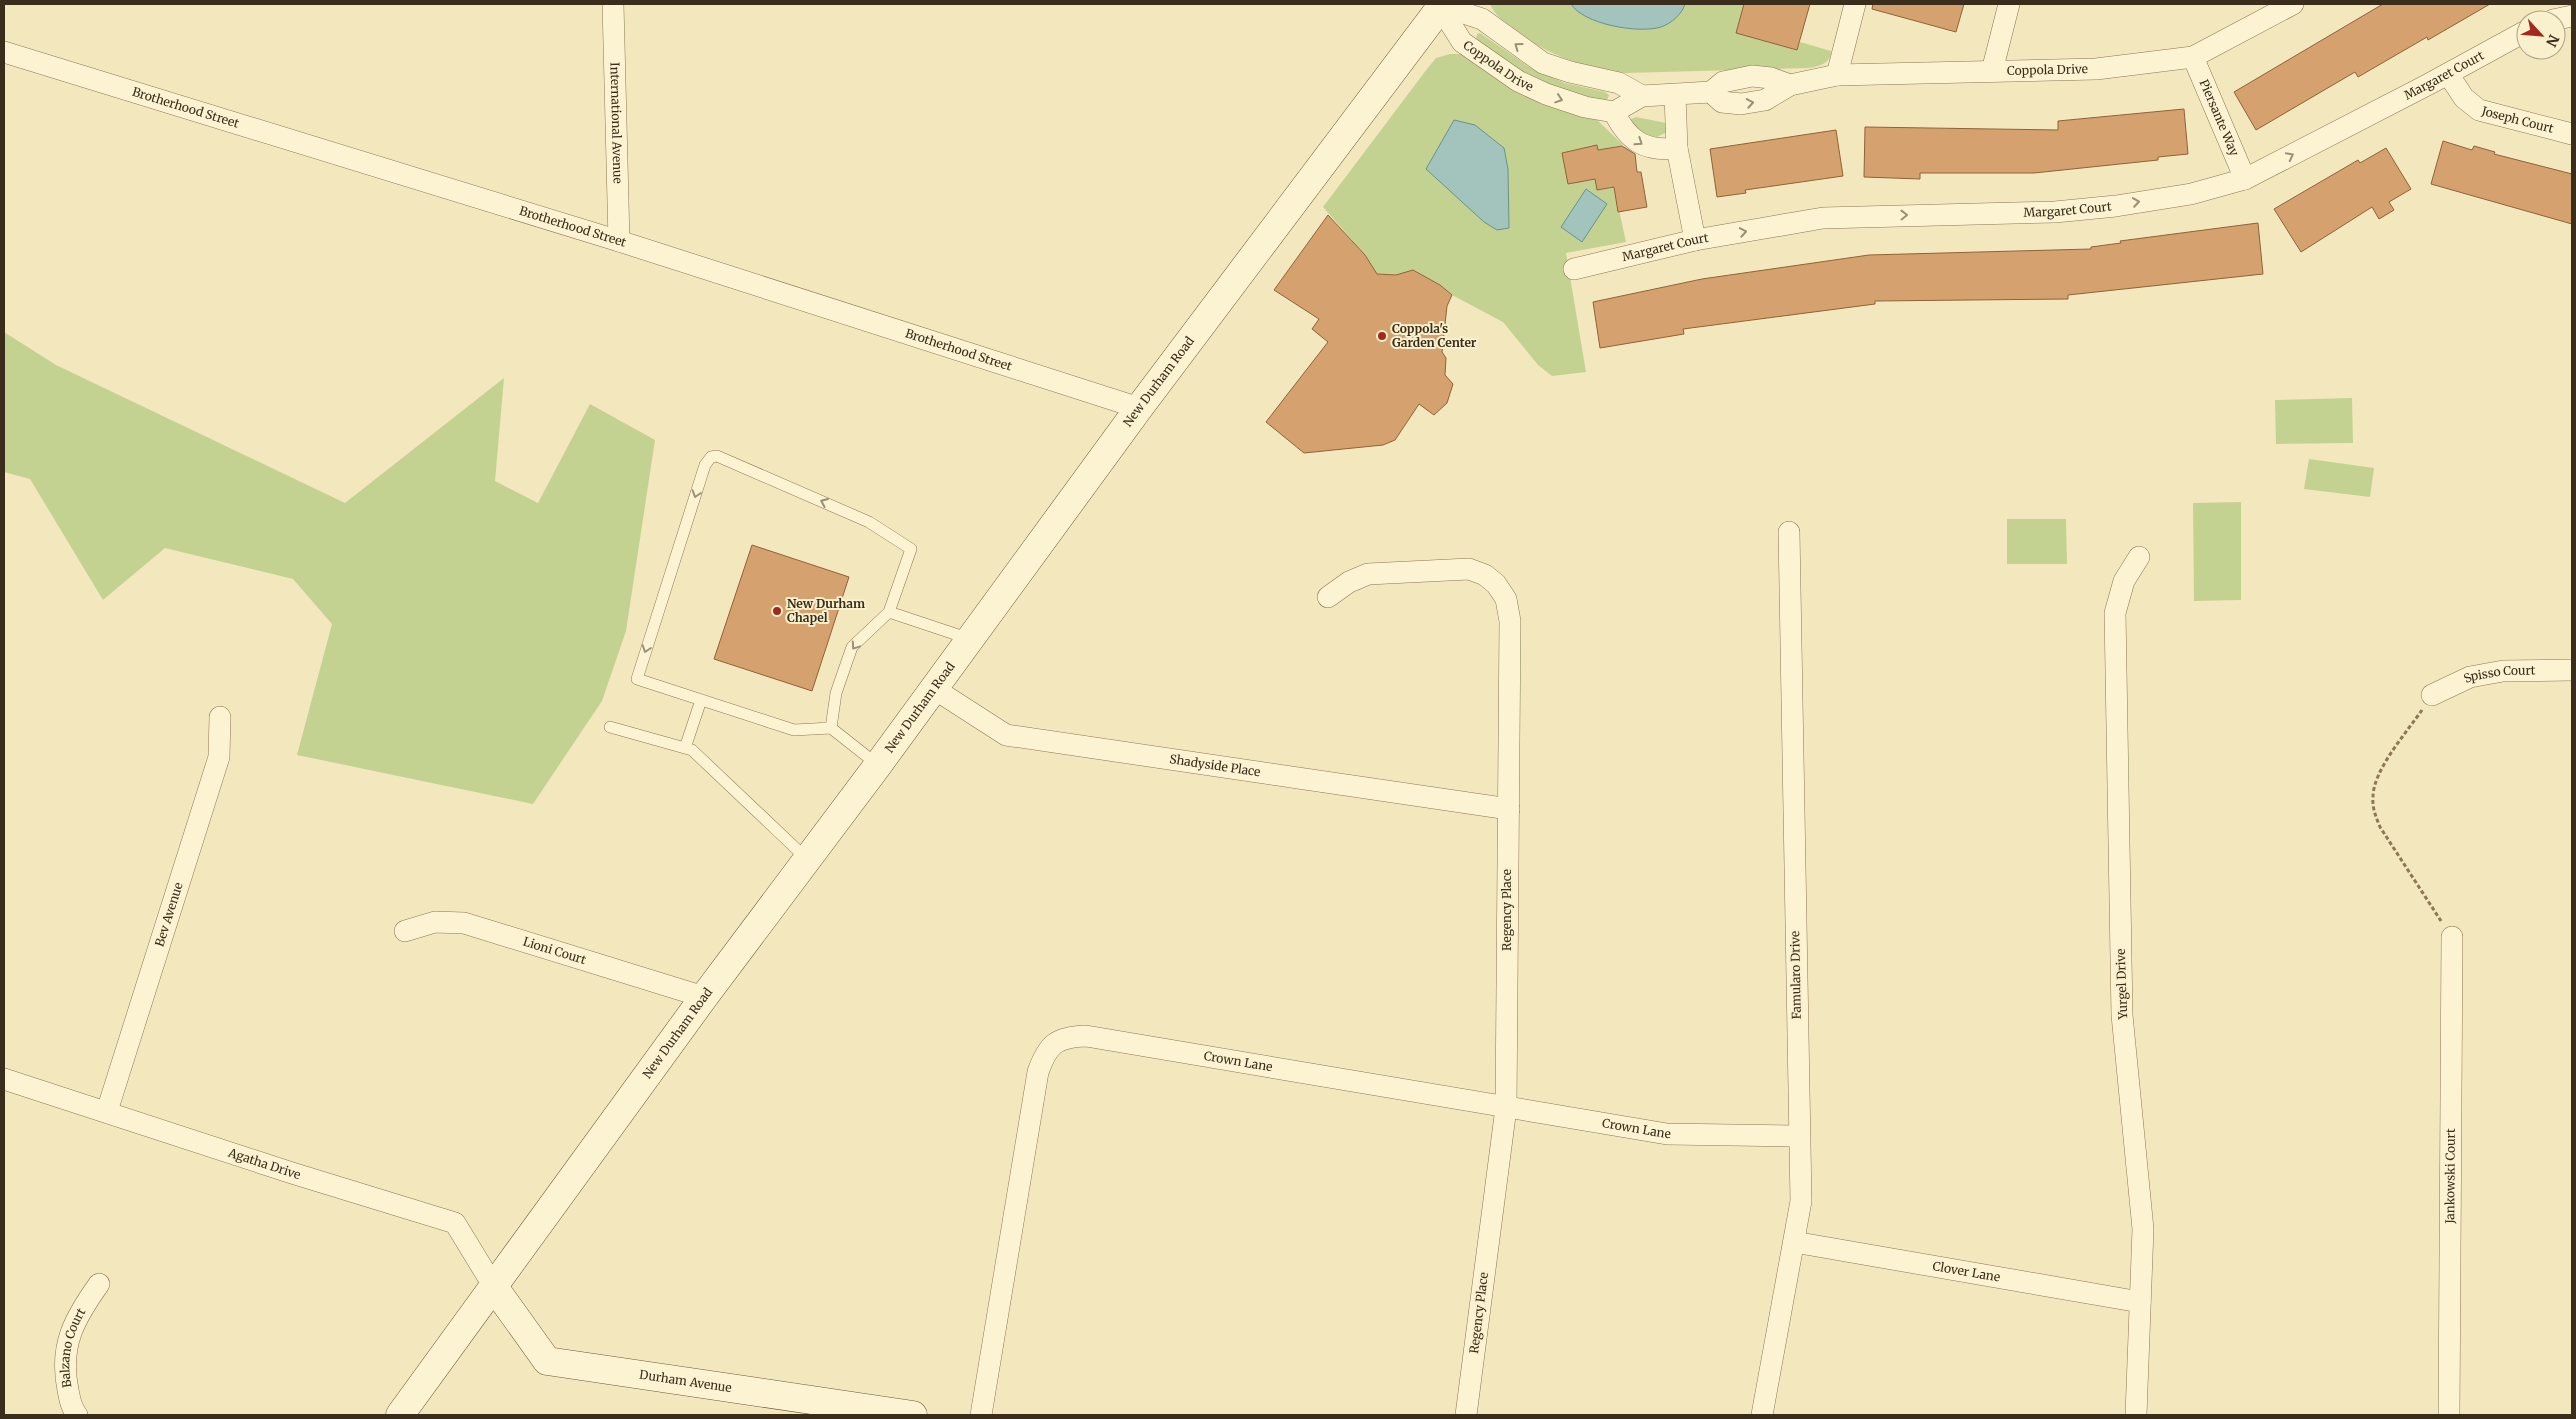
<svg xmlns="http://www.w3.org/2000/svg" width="2576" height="1419" font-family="Merriweather,serif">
<rect width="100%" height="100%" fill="#f3e7be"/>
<path fill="#c4d291" d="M1490,4H1744L1736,33L1797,50L1800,42L1831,51C1831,63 1820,66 1810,68L1626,73C1585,68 1549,56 1516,31C1506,23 1495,16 1490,4Z
M1480,33L1531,68L1565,83L1605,92L1609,95L1607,100L1574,96L1526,75L1476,39L1477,34Z
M1450,54H1461L1474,59L1593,116L1623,145L1598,150L1597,145L1562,153L1568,183L1595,179L1597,190L1614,187L1626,242L1566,253L1586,372L1552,376L1538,365L1503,322L1452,295L1440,285L1414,270L1396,275L1377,274L1365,255L1323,207L1427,69L1436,58Z
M1636,117L1666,123L1667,132L1655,138L1638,131L1629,120Z
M4,332L56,365L345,503L504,378L495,481L538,503L590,404L655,440L626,631L602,701L533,804L297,755L332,624L293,579L165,548L103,600L30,479L4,472Z
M2352,398L2353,443L2276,444L2275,400Z
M2309,459L2374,468L2370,497L2304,489Z
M2241,502V600L2194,601L2193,503Z
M2007,519H2066L2067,564H2007Z"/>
<path fill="#a2c4bd" stroke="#68928c" d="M1571,4H1685C1682,14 1672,23 1661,27C1638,34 1583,24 1571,4Z
M1454,120L1475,125L1504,148L1508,169L1509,228L1497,230L1484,222L1426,169Z
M1586,189L1607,204L1582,242L1561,227Z"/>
<path fill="#d5a26f" stroke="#8f6238" d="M1744,4H1810L1797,50L1736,33Z
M1873,4H1964L1956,32L1872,9Z
M2383,4H2490L2428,40L2427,37L2358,77L2355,72L2256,130L2234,92Z
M2184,109L2188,154L2158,157V160L2034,173H1920V179L1864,177L1865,127L2058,130V121Z
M1836,130L1843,176L1745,190L1746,193L1717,197L1710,149Z
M2443,141L2472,150L2474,146L2495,152L2494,154L2572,174V224L2431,184Z
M1597,145L1598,150L1622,146L1635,154L1637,172H1641L1647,207L1618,212L1614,187L1597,190L1595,179L1568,184L1562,153Z
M2386,148L2411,189L2389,202L2394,210L2379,219L2372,207L2301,252L2274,209L2358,160L2360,163Z
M1328,215L1365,255L1377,274L1396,275L1413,270L1440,285L1452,295L1447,306L1442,352L1446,358L1445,375L1453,384L1447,403L1434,415L1419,404L1395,440L1383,445L1304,453L1266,422L1328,342L1312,329L1319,319L1274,290Z
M2258,223L2263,274L2068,295V299L1875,301V304L1683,329L1684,334L1600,348L1593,302L1702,279L1869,255L2091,249V247L2121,243L2120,241Z
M752,545L849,577L812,691L714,659Z"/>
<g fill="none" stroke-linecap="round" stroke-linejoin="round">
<defs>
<path id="service" d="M889,612L970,639
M610,727L692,750L807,859
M831,728L836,693L852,647L889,612L911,549L869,522L717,456L711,457L705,465L637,679L794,730L831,728L878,765
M685,748L701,700"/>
<g id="minor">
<path id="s1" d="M613,4L619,241"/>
<path d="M1436,4L1482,19L1543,63L1570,72L1619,83L1642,96"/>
<path id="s2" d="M1440,7L1462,42L1518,81L1546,94L1585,107L1614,112L1642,96L1711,92L1723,82L1752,76L1771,78L1790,85"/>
<path d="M2553,20L2572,16"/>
<path id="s3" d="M4,52L619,241L1139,408"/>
<path id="s4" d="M2193,57L2245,179"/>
<path d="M1992,71L2009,4"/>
<path id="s5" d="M2448,74L2464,98L2479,110L2572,134"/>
<path d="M1837,75L1855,4"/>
<path id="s6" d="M1711,92L1722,102L1741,104L1765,100L1790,85L1837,75L2096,69L2193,57L2293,4"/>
<path d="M1675,96L1677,148L1695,240"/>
<path d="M1614,112C1628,141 1645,152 1677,148"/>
<path id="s7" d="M1574,269L1695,240L1823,218L2055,212L2116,206L2191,194L2245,179L2429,84L2526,31"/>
<path d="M1328,597L1349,582L1368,574L1469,569L1485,575L1496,584L1506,599L1510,621L1506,1108L1466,1415"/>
<path id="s8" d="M933,688L1006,735L1509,809"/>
<path id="s9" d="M2432,695L2470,677L2503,671L2572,670"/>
<path id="s10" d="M405,931L435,922L464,923L704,997"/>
<path id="s11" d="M4,1079L292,1173L455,1223L494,1287"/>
<path id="s12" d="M107,1111L219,757L220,717"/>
<path id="s13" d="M1794,1242L2140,1302"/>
<path id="s14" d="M77,1415C71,1407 70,1400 68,1390C59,1346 74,1319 99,1284"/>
<path id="s15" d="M981,1415L1038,1072C1048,1044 1056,1037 1086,1036L1667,1134L1799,1136"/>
<path d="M1762,1415L1801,1201L1789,532"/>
<path d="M2136,1415L2143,1229L2122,1015L2115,613L2124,581L2139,557"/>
<path id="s16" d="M2449,1415L2452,937"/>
</g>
<g id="secondary">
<path id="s17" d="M494,1287L547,1361L913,1415"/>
<path id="s18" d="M400,1415L704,997L878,765L1139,408L1443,4"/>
</g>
</defs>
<use href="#service" stroke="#8d7754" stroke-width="12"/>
<use href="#minor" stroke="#8d7754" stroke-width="22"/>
<use href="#secondary" stroke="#6e5838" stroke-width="29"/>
<path stroke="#8d7754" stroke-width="3" stroke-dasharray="4 2.5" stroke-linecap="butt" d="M2422,710C2407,732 2373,770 2373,797C2372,808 2376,817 2380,827L2441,921"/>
<use href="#service" stroke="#fcf3d2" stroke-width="11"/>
<use href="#minor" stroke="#fcf3d2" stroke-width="21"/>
<use href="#secondary" stroke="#fcf3d2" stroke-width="28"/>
</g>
<defs><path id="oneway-chevron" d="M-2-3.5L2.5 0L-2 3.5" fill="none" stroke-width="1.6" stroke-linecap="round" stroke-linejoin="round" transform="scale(1.25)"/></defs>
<g stroke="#9b9076">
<use href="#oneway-chevron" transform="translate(1518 46) rotate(-144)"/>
<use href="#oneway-chevron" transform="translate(1559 99) rotate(18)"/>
<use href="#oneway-chevron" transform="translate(1750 103) rotate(-10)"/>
<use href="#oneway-chevron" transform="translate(1639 142) rotate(34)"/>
<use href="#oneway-chevron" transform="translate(2290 156) rotate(-27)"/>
<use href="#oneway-chevron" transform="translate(2136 202) rotate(-9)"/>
<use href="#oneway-chevron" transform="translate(1904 215) rotate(-1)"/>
<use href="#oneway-chevron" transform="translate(1743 232) rotate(-10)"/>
<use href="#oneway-chevron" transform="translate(696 494) rotate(108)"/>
<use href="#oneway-chevron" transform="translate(824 502) rotate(-157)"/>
<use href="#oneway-chevron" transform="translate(855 646) rotate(124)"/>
<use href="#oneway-chevron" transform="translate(646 649) rotate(108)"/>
</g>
<g fill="#a3281e" stroke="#f9f0ce" stroke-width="2">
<circle cx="1382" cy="336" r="5"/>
<circle cx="777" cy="611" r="5"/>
</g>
<g text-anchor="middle" stroke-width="4" stroke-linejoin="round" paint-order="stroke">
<g font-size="12" fill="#3a2d1b" stroke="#f9f0ce">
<text dy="4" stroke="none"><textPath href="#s2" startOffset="85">Coppola Drive</textPath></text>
<text dy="4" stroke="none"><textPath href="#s6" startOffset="346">Coppola Drive</textPath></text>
<text dy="4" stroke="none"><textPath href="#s7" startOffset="904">Margaret Court</textPath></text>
<text dy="4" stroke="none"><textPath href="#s3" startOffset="190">Brotherhood Street</textPath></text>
<text dy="4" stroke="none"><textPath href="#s4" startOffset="66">Piersante Way</textPath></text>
<text dy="4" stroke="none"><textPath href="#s5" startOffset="88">Joseph Court</textPath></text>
<text dy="4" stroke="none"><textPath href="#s1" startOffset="119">International Avenue</textPath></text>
<text dy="4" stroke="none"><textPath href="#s7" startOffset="499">Margaret Court</textPath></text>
<text dy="4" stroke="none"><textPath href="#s3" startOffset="595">Brotherhood Street</textPath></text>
<text dy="4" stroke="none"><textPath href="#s7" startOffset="94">Margaret Court</textPath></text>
<text dy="4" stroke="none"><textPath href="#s3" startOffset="1000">Brotherhood Street</textPath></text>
<text dy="4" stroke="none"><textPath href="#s18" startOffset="1282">New Durham Road</textPath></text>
<text dy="4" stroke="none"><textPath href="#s9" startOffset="72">Spisso Court</textPath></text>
<text dy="4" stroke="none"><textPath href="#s18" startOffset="878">New Durham Road</textPath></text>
<text dy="4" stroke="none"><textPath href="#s8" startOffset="298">Shadyside Place</textPath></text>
<text transform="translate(1507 910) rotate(-90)" y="4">Regency Place</text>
<text dy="4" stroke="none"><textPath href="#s12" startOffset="206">Bev Avenue</textPath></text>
<text dy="4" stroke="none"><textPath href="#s10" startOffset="155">Lioni Court</textPath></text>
<text transform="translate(1796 975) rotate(-91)" y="4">Famularo Drive</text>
<text transform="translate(2122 984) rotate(-92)" y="4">Yurgel Drive</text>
<text dy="4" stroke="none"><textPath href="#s18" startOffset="472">New Durham Road</textPath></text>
<text dy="4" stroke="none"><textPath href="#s15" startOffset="568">Crown Lane</textPath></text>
<text dy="4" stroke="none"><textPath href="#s15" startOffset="972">Crown Lane</textPath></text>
<text dy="4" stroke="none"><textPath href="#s11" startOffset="274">Agatha Drive</textPath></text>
<text dy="4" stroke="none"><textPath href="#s16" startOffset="239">Jankowski Court</textPath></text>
<text dy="4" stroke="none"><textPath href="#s13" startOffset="175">Clover Lane</textPath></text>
<text transform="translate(1479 1313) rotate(-83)" y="4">Regency Place</text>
<text dy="4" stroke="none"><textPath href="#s14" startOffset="70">Balzano Court</textPath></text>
<text dy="4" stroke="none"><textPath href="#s17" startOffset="231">Durham Avenue</textPath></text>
</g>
<g font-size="12" font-weight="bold" fill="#3a2d1b" stroke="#f9f0ce" text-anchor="start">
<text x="1392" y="333">Coppola's<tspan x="1392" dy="14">Garden Center</tspan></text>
<text x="787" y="608">New Durham<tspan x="787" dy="14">Chapel</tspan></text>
</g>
</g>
<rect width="2576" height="1419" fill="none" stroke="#3a2d1b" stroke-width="10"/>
<g transform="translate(2541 35) rotate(116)"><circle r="24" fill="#f9f0ce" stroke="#ada286"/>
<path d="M0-4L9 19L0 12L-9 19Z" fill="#a3281e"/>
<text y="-8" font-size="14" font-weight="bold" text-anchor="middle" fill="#3a2d1b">N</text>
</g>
</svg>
